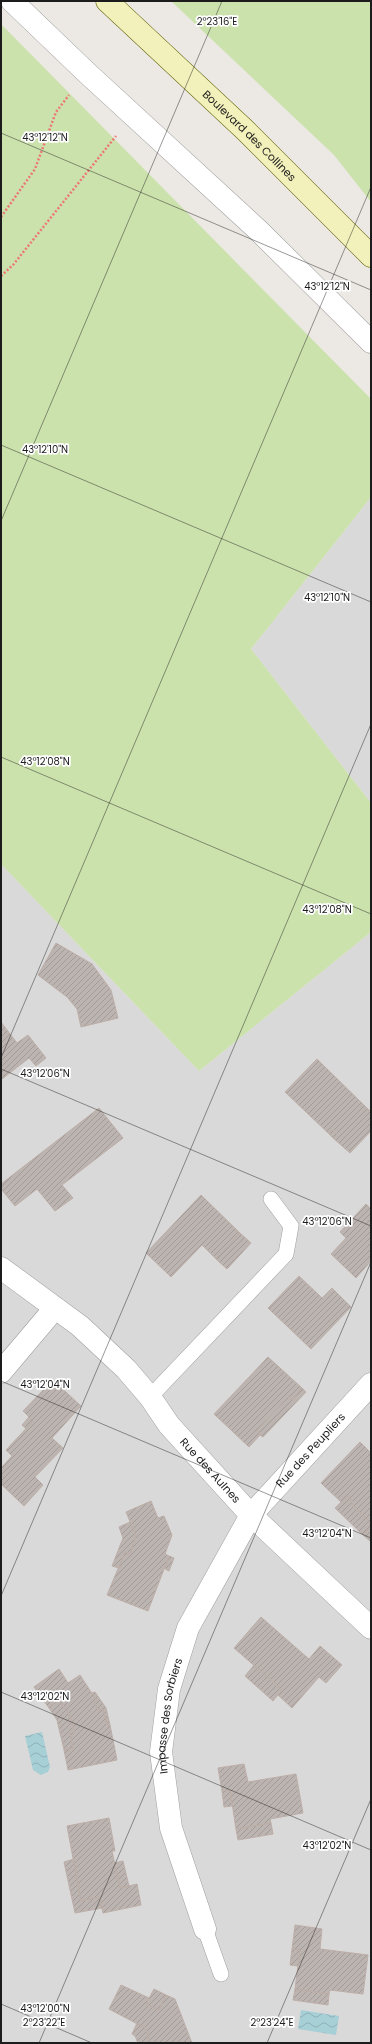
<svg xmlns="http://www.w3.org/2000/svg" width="372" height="2044" font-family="Poppins,sans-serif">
<defs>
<pattern id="water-waves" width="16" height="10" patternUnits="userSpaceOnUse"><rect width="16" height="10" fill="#a7cfd6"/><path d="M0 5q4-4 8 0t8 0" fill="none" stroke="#8fb1b7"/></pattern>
<pattern id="building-hatch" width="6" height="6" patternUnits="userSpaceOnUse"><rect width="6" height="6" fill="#bcb4b0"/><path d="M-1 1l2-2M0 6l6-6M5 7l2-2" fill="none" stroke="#a19a97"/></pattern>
</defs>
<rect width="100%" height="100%" fill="#ece8e3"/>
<path fill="#dad9d9" d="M371,497V803L251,649Z
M1,864L199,1071L371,932V2043H1Z"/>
<path fill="#cce2ad" d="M171,1H371V202L334,155Z
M1,24L371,399V497L251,649L371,803V932L199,1071L1,864Z"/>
<path fill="url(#water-waves)" d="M42,1732L50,1767L48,1772L41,1775L33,1770L25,1736Z
M301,2010L339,2016L336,2035L298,2029Z"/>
<path fill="url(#building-hatch)" stroke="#bdaea7" d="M56,943L92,964L111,990L118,1018L81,1027L77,1009L67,997L38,975Z
M1,1022L17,1043L28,1035L46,1058L36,1066L29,1058L2,1079Z
M317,1059L371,1112V1131L350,1153L333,1138L337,1134L333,1130L327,1132L285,1092Z
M99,1108L123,1138L62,1185L73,1198L55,1211L37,1189L15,1206L1,1189V1184Z
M333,1130L337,1134L333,1138L327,1132Z
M201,1195L240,1233L216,1259L202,1245L171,1277L146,1253Z
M366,1204L371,1209V1261L356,1278L331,1254L346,1238L340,1232Z
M240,1233L251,1243L227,1269L216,1259Z
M299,1276L322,1298L332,1288L351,1307L311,1349L268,1308Z
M268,1357L302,1388L292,1400L288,1397L257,1430L261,1434L249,1447L214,1414Z
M53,1380L81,1406L52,1438L63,1448L35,1477L43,1485L24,1506L1,1484V1468L12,1456L6,1450L33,1421L23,1411Z
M302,1388L306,1392L263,1437L260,1435L257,1430L288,1397L292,1400Z
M29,1417L33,1421L26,1429L22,1425Z
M360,1442L371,1453V1523L351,1504L353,1501L347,1496L341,1502L321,1483Z
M347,1496L353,1501L351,1504L371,1523V1526L363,1535L335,1508Z
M151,1501L158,1518L164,1516L172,1535L165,1554L169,1556L148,1611L107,1595L125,1552L130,1554L136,1536L126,1512Z
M130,1522L136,1536L130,1554L125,1552L119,1568L112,1566L123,1538L119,1527Z
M371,1526V1542L363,1535Z
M169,1556L174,1558L169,1571L165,1569Z
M261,1617L309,1659L320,1646L342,1665L326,1683L319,1677L292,1708L278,1695L282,1690L234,1648Z
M254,1665L282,1690L273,1701L245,1676Z
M59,1669L68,1683L80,1675L97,1701L94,1703L99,1710L103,1709L107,1725H110L117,1760L68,1770L64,1750L73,1748L70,1733L74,1732L70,1716L59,1700L49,1708L34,1687Z
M95,1692L106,1708L110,1725H107L103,1709L99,1710L94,1703L97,1701L92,1693Z
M59,1700L70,1716L74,1732L70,1733L73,1748L64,1750L57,1720L49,1708Z
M244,1764L248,1782L296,1774L303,1813L270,1819L271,1823L236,1829L230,1790L222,1791L218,1768Z
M230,1790L232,1806L224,1807L222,1791Z
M109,1818L115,1851H112L120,1888L137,1884L141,1905L103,1913L99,1897L81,1901L67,1826Z
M271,1823L273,1834L238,1840L236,1829Z
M74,1859L81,1901L99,1897L102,1908L75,1913L64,1862Z
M123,1861L129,1886L120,1888L114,1863Z
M295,1925L322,1929L320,1949L368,1955L363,1994L330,1990L329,1994L295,1989L300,1950L292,1949Z
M292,1949L300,1950L298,1966L290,1965Z
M121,1985L149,1998L146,2004L159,2010L166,1995L175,1999L192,2043H151L145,2028L109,2009Z
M154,1989L166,1995L159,2010L146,2004Z
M295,1989L329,1994L328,2005L293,2000Z
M137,2023L145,2028L151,2043H138L135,2036L132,2034Z"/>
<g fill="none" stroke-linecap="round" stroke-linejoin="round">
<defs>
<path id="lane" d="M150,1397L286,1254L291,1226L271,1199
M205,1929L221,1974"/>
<g id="street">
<path d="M12,1L86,72L258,230L371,342"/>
<path id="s1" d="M1,1268L80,1326L126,1369L150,1397L169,1425L251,1515L371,1628"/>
<path d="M1,1372L55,1308"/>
<path id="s2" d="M205,1929L171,1828L161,1752L169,1689L188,1628L251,1515L371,1384"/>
</g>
<g id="secondary">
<path id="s3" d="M107,1L245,130L371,256"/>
</g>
</defs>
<use href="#lane" stroke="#a0a0a0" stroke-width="16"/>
<use href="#street" stroke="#a0a0a0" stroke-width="23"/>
<use href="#secondary" stroke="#65670f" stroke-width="23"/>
<path stroke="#ec7774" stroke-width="2.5" stroke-dasharray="2 2" stroke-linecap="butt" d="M1,217L35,169L56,112L69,95
M1,276L13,265L116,136"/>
<use href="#lane" stroke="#fff" stroke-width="15"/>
<use href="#street" stroke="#fff" stroke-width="22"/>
<use href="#secondary" stroke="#f3f1bb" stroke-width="22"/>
</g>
<path fill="none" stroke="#1c1c1c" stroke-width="1" stroke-opacity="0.45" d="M1,133L371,290M1,445L371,602M1,521L222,1M1,757L371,914M1,1058L371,187M1,1069L371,1226M1,1381L371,1538M1,1596L371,724M1,1692L371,1850M1,2004L92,2043M39,2043L371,1262M267,2043L371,1799"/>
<g text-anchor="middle" stroke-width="3.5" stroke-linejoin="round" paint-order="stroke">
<g font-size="11" fill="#1c1c1c" stroke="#fff">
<text dy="4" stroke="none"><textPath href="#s3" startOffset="196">Boulevard des Collines</textPath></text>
<text dy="4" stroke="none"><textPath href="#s2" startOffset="528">Rue des Peupliers</textPath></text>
<text dy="4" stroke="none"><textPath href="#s1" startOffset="293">Rue des Aulnes</textPath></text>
<text dy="4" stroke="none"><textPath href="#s2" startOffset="220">Impasse des Sorbiers</textPath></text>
</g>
</g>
<g font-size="10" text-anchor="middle" fill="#1c1c1c" stroke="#fff" stroke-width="3.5" stroke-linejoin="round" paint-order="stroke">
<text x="217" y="25">2°23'16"E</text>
<text x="45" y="141">43°12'12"N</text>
<text x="327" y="290">43°12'12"N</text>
<text x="45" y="453">43°12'10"N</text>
<text x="327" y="601">43°12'10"N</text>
<text x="45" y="765">43°12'08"N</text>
<text x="327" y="913">43°12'08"N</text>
<text x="45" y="1077">43°12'06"N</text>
<text x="327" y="1225">43°12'06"N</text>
<text x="45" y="1388">43°12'04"N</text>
<text x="327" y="1537">43°12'04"N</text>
<text x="45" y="1700">43°12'02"N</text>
<text x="327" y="1849">43°12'02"N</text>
<text x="45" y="2012">43°12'00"N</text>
<text x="44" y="2026">2°23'22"E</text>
<text x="272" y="2026">2°23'24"E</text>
</g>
<rect width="372" height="2044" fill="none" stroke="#1c1c1c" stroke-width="4"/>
</svg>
